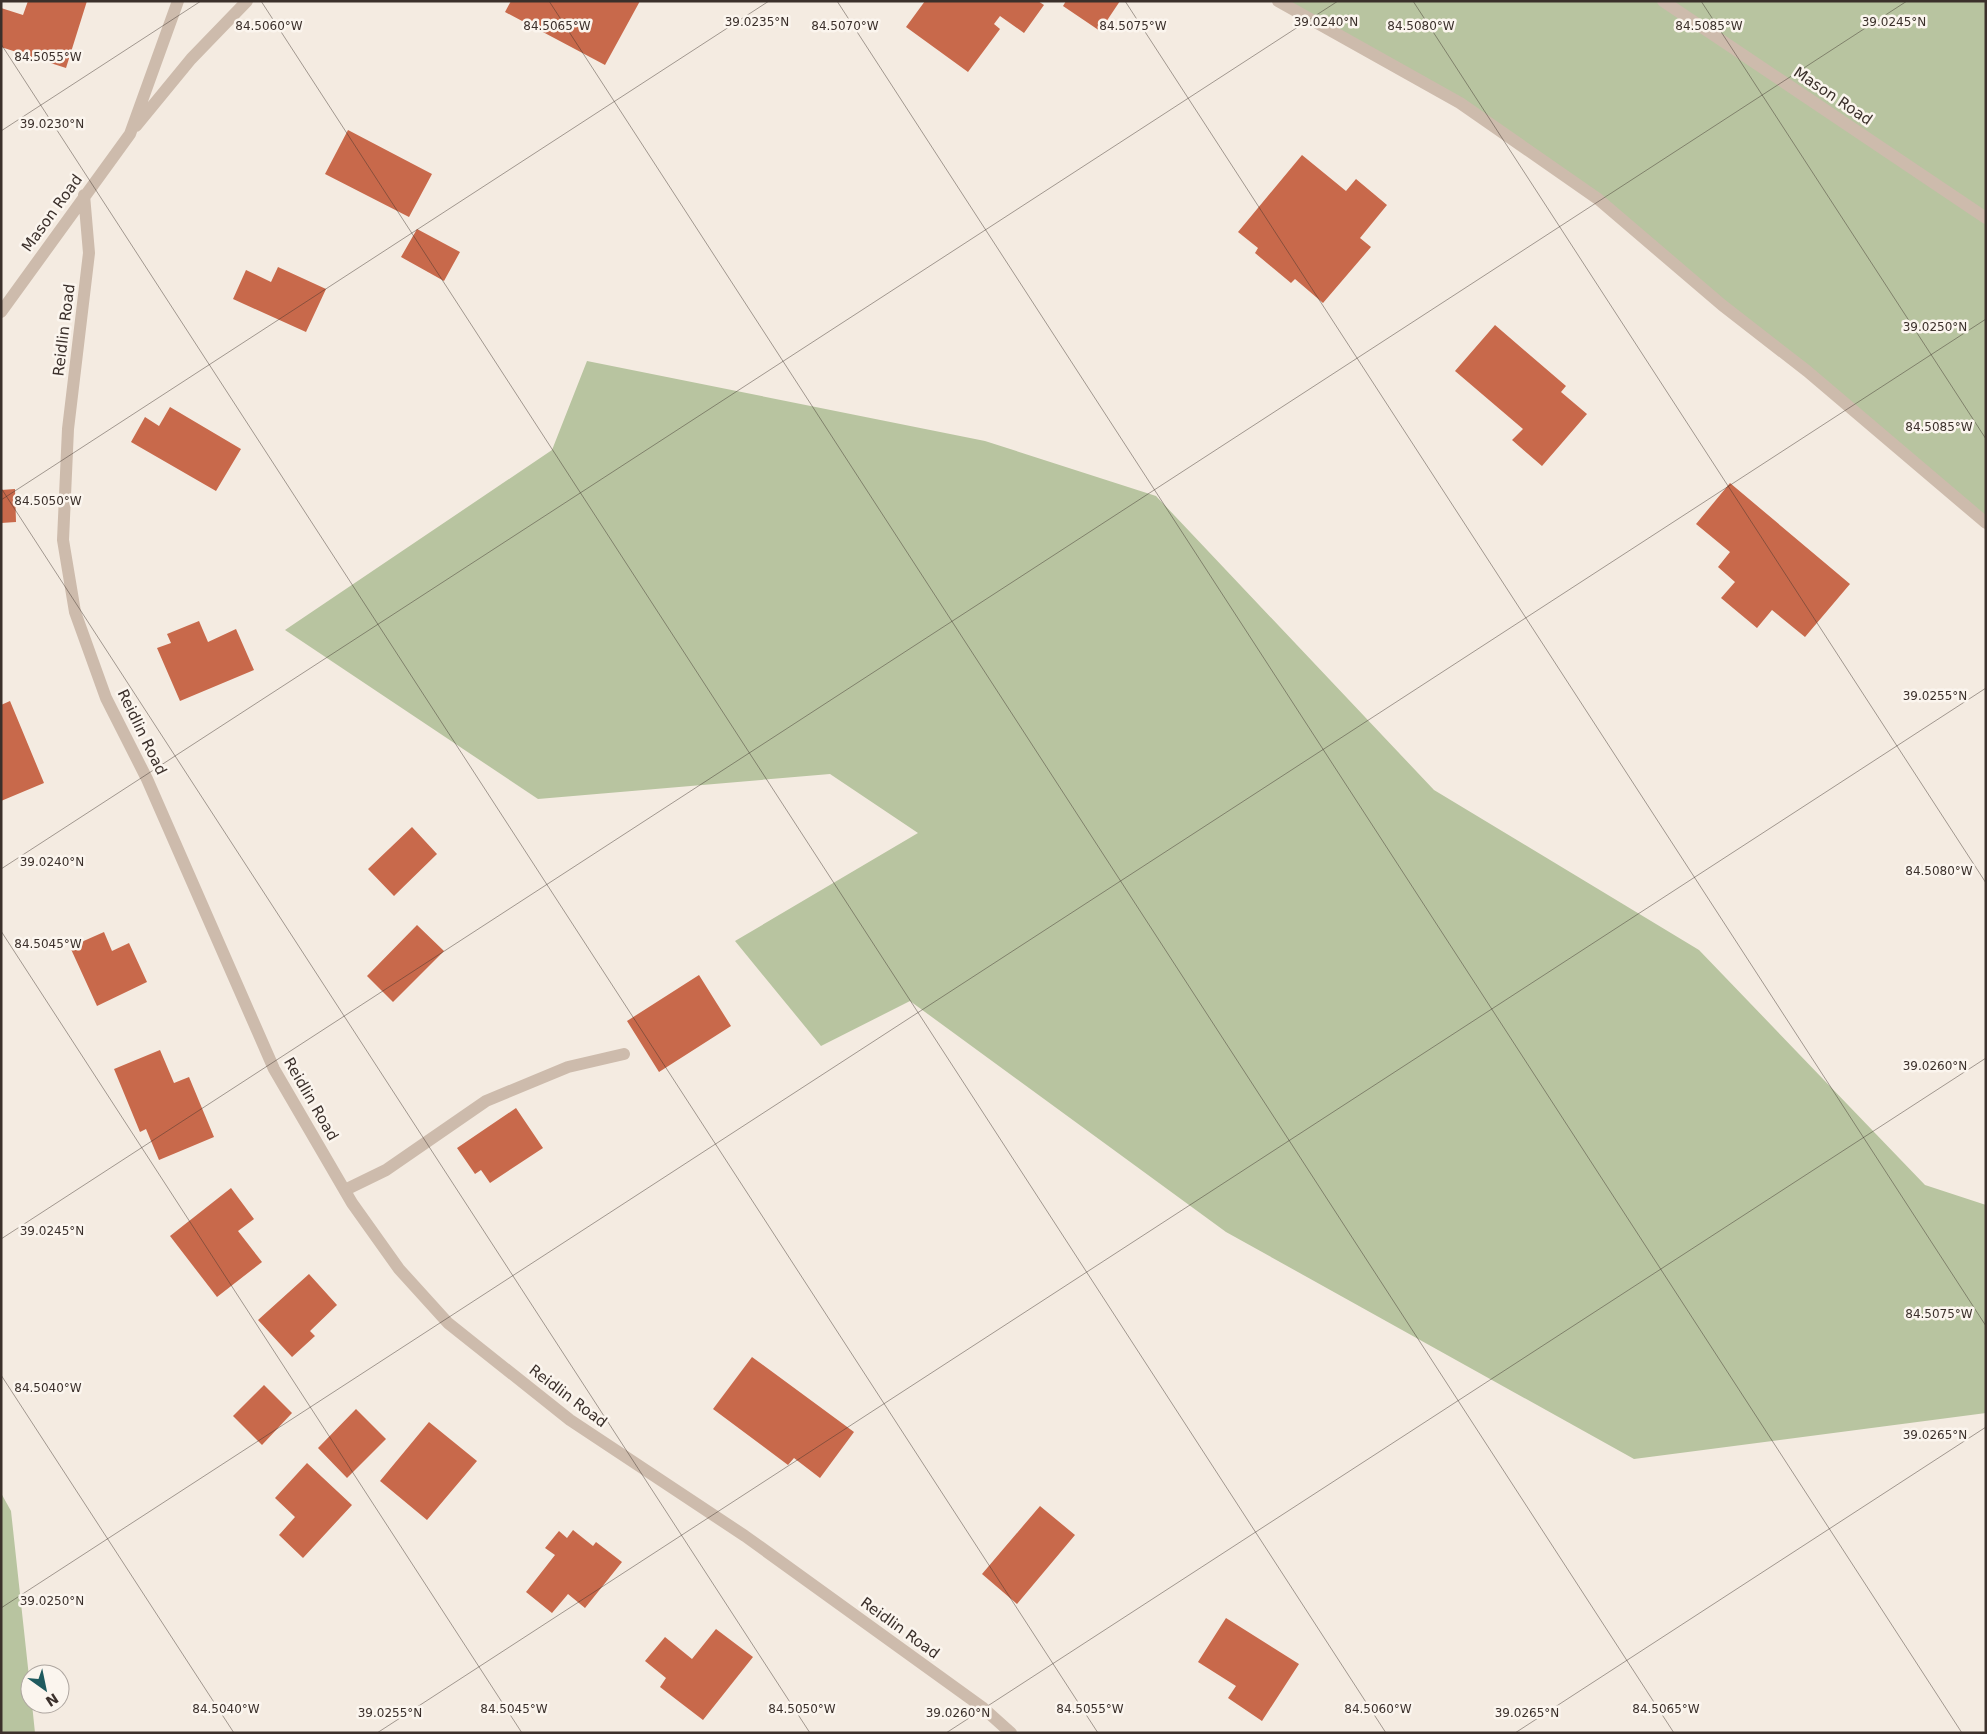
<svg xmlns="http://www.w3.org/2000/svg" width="1987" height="1734" font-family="'DejaVu Sans',sans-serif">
<rect width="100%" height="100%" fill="#f4ebe1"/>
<path fill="#b8c4a0" d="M1278,1H1986V523L1598,199L1459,103Z
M587,361L985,441L1156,496L1434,790L1699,950L1925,1185L1986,1205V1413L1634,1459L1226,1232L910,1001L821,1046L735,941L918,833L830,774L538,799L285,630L552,450Z
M1,1493L11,1511L30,1686V1704H32L35,1733H1Z"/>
<path fill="#c8694b" d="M28,1H87L66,68L1,47V8L23,15Z
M511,1H640L605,65L505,12Z
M925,1H1038L1044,5L1024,33L1000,16L994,24L1000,29L968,72L906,27Z
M1066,1H1120L1100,31L1063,6Z
M348,130L432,174L409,217L325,174Z
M1302,155L1346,191L1356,179L1387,205L1360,238L1371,247L1323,303L1295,279L1291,283L1255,253L1258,248L1238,232Z
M417,229L460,252L444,281L401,257Z
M278,267L326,289L306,332L233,299L246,270L271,282Z
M1495,325L1566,386L1561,392L1587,414L1542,466L1512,440L1523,429L1455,371Z
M170,407L241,449L216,491L131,442L145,417L159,426Z
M1730,483L1850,584L1805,637L1772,610L1757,628L1721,598L1735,582L1718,567L1730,552L1696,524Z
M15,489L16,522L1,523V490Z
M199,621L208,642L236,629L254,670L180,701L157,648L171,643L167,634Z
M10,701L44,783L1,801V705Z
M412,827L437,854L394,896L368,869Z
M417,925L444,951L393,1002L367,976Z
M104,932L112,951L129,943L147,982L97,1006L70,947Z
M699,975L731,1026L659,1072L627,1021Z
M160,1050L174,1083L189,1077L214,1137L159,1160L146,1129L140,1132L114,1069Z
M516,1108L543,1148L490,1183L481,1170L475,1174L457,1148Z
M231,1188L254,1219L238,1231L262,1262L217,1297L170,1236Z
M309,1274L337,1305L310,1331L315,1336L292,1357L258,1320Z
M752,1357L854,1432L820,1478L794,1458L788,1465L713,1409Z
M264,1385L292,1413L262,1445L233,1416Z
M356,1409L386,1439L347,1478L318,1448Z
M429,1422L477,1461L427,1520L380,1481Z
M307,1463L352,1505L303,1558L279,1535L295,1517L275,1498Z
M1040,1506L1075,1535L1017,1604L982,1574Z
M573,1530L593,1546L596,1542L622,1562L585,1608L568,1594L552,1613L526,1592L555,1555L545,1548L559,1531L567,1538Z
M1226,1618L1299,1664L1262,1721L1228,1698L1236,1686L1198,1662Z
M716,1629L753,1657L703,1720L660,1687L666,1678L645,1661L665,1637L692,1659Z"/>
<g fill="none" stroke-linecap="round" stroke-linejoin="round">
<path stroke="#cdbbac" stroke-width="12" d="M345,1190L386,1170L486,1101L568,1067L624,1054"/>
<path stroke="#cdbbac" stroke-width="12" d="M1278,1L1460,103L1598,199L1722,305L1807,371L1986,523
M1663,1L1986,218
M136,126L191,59L247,1
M84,195L89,253L68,429L63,540L75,612L106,698L147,779L274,1069L352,1203L399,1269L448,1323L570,1420L745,1536L982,1707L1011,1733
M1,312L130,134L178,1"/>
</g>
<path fill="none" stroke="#3b302b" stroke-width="1" stroke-opacity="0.45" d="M261,1L1386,1733M549,1L1674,1733M837,1L1962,1733M1125,1L1986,1326M1413,1L1986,883M1701,1L1986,439M1,44L1098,1733M1,131L201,1M1,488L810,1733M1,500L769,1M1,869L1338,1M1,931L522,1733M1,1239L1907,1M1,1375L234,1733M1,1608L1986,319M377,1733L1986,688M946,1733L1986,1058M1515,1733L1986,1427"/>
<g text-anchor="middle" stroke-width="5" stroke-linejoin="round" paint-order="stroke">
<g font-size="15" fill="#3b302b" stroke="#fbf5ee">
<text transform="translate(1833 96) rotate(34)" y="5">Mason Road</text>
<text transform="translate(52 213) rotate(-54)" y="5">Mason Road</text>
<text transform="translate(64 330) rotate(-83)" y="5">Reidlin Road</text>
<text transform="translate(142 732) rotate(64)" y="5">Reidlin Road</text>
<text transform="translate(311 1099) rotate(60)" y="5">Reidlin Road</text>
<text transform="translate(568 1396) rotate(37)" y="5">Reidlin Road</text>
<text transform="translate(900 1628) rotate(36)" y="5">Reidlin Road</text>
</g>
</g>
<g font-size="12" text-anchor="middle" fill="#3b302b" stroke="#fbf5ee" stroke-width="5" stroke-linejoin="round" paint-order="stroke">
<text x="757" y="26">39.0235°N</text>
<text x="1326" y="26">39.0240°N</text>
<text x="1894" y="26">39.0245°N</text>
<text x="269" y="30">84.5060°W</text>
<text x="557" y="30">84.5065°W</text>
<text x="845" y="30">84.5070°W</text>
<text x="1133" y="30">84.5075°W</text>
<text x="1421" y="30">84.5080°W</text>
<text x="1709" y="30">84.5085°W</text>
<text x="48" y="61">84.5055°W</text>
<text x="52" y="128">39.0230°N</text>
<text x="1935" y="331">39.0250°N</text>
<text x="1939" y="431">84.5085°W</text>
<text x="48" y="505">84.5050°W</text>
<text x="1935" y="700">39.0255°N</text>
<text x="52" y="866">39.0240°N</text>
<text x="1939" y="875">84.5080°W</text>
<text x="48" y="948">84.5045°W</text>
<text x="1935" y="1070">39.0260°N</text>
<text x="52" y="1235">39.0245°N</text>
<text x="1939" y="1318">84.5075°W</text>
<text x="48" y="1392">84.5040°W</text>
<text x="1935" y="1439">39.0265°N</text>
<text x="52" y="1605">39.0250°N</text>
<text x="226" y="1713">84.5040°W</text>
<text x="514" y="1713">84.5045°W</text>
<text x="802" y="1713">84.5050°W</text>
<text x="1090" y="1713">84.5055°W</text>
<text x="1378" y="1713">84.5060°W</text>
<text x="1666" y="1713">84.5065°W</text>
<text x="390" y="1717">39.0255°N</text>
<text x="958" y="1717">39.0260°N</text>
<text x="1527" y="1717">39.0265°N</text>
</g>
<rect width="1987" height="1734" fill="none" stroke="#3b302b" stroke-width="5"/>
<g transform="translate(45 1689) rotate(147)"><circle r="24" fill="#fbf5ee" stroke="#aea6a0"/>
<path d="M0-4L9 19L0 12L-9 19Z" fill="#1f5a5e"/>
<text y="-8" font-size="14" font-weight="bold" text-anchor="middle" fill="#3b302b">N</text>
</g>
</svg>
